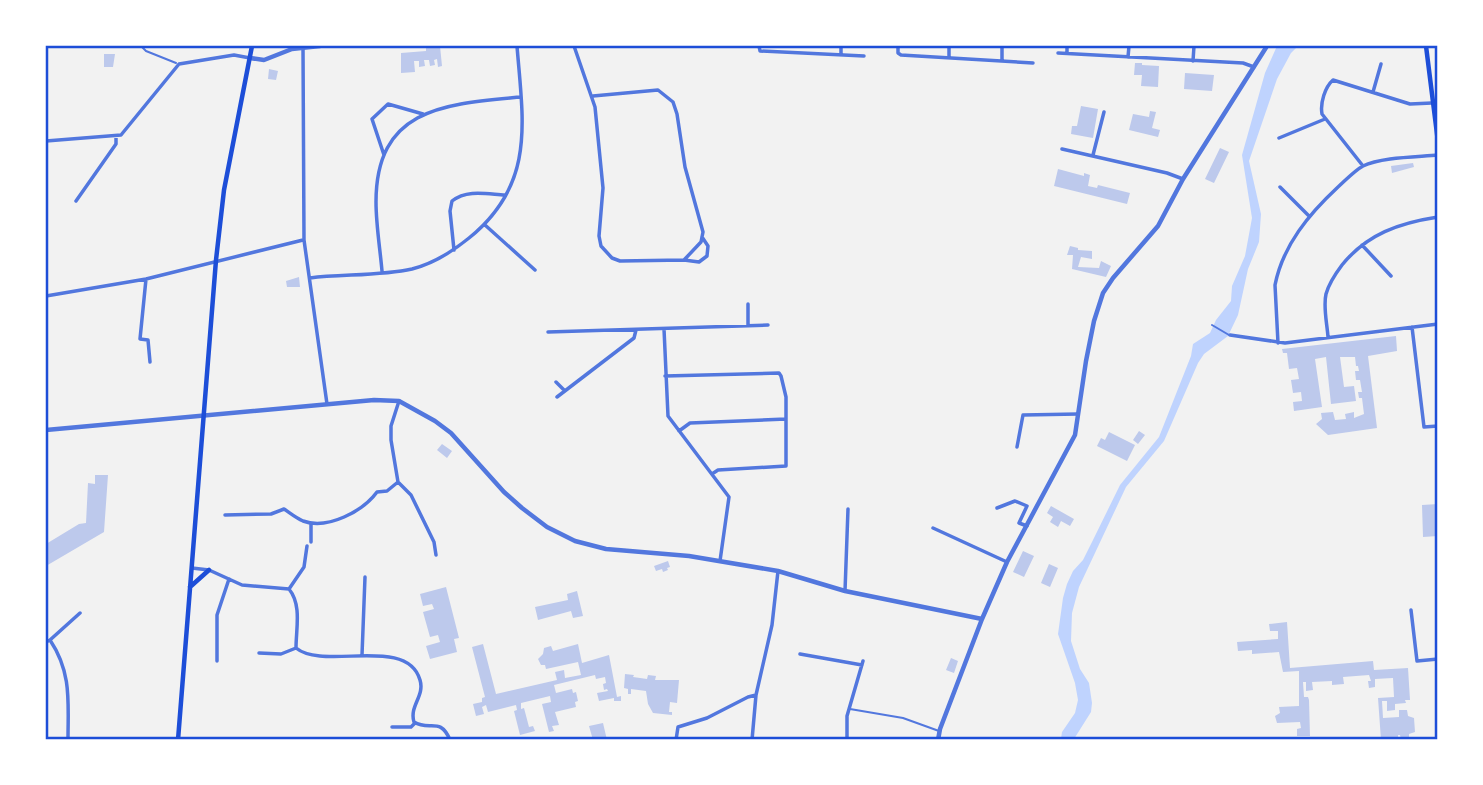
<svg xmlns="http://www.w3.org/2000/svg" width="1483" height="785" font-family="Jost,sans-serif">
<rect width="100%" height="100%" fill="#f2f2f2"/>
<path fill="#bfd3fe" d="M1277,46H1298L1291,53L1277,79L1249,161L1261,214L1259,242L1248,269L1238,315L1228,336L1204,354L1198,363L1164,441L1126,487L1079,587L1072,613L1071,641L1080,669L1089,683L1092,703L1091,712L1074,739H1061L1062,732L1075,713L1078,700L1075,683L1058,634L1063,598L1067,584L1073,571L1083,560L1093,540L1120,485L1159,437L1191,356L1193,344L1210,333L1216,320L1231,301L1232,286L1245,256L1252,218L1242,155L1265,73Z"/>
<path fill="#bdc9ec" d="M440,46L442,66L438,67L437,59L434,60L435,65L430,66L429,60H424L425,66L419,67V61H414L415,72L401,73V53L426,51V48Z
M104,54H115L113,67H104Z
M1135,63H1142V65L1159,66L1158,87L1141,86L1142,75H1134Z
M269,69L278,71L276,80L268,79Z
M1185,73L1214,75L1212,91L1184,89Z
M1081,106L1098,109L1093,138L1071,134L1072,126H1077Z
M1150,111L1156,112L1152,128L1160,130L1158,137L1129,130L1133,114L1149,117Z
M1220,148L1229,152L1214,183L1205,179Z
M1413,163L1414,167L1392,173L1391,166Z
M1058,169L1084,176V173L1090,175L1088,186L1097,188L1098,185L1130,193L1127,204L1054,186Z
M1070,246L1078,248V250L1092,251V259L1081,257L1078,267L1099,268L1101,261L1111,266L1106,277L1072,269L1073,255H1067Z
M299,277L300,287H287L286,281Z
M1396,336L1397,351L1368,356L1377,428L1328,435L1316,424L1322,419L1321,413L1333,412L1335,420L1346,419L1345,414L1354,412V418L1364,414L1362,398H1359L1358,392H1362L1360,380H1356L1355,371H1359L1358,366H1356L1355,357H1340L1344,387L1354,386L1356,401L1331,404L1326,357L1315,359L1322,407L1294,411L1293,402L1302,401L1301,392L1293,393L1291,380L1299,379L1297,368L1289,369L1287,353H1283L1282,349Z
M1139,431L1145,435L1138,444L1133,440Z
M1109,432L1135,445L1127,461L1097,446L1101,438L1105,440Z
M442,444L452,451L447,458L437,450Z
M95,475H108L104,532L46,566V544L79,524L86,523L88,483L95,484Z
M1438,504V536L1423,537L1422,505Z
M1051,506L1074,519L1070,526L1061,521L1058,527L1050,522L1053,517L1047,513Z
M1023,551L1034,556L1024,577L1013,572Z
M668,561L670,567L667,568L668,570L663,572L662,569L656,571L654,566Z
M1049,564L1058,568L1050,587L1041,583Z
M446,587L459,638L454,639L457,652L430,659L426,646L440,642L438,635L430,637L423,612L434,609L432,604L423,606L420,594Z
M577,591L583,616L573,618L571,611L538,620L535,607L568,600L567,594Z
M1287,622L1290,668L1373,661L1374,670L1408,668L1410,700H1405L1406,703L1395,704V710L1387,711V701H1382L1383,718L1399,717V710H1407L1408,716L1414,718L1415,732L1409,734V739H1401L1400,735H1398V740H1381L1378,698L1394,697L1393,678L1375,679V687L1369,688L1368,681H1371L1369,675L1343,677L1344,684L1332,685V681L1312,682L1313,690L1306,691V682H1303L1304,697H1308L1309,700L1310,736H1297V729L1301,728L1300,722L1277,723L1275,716L1280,713L1279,707L1299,706V671L1283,672L1279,652L1252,654V650L1238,651L1237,642L1278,639V631H1270L1269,624Z
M483,644L496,694L557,680L555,672L564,670L565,678L581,675L578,662L546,669L545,665H541L538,659L543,654L544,648L551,646L553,651L578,644L582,663L609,655L617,697L621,696V701H614V698L599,701L597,693L608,691L607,689L604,690L603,684L606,683L605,677L596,679L595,675L554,685L556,693L572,689L573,693L576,692L578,701L575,702L576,707L555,712L559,725L552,726L554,731L549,732L542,704L551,702L550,696L521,703V709L524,708L529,727L533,726L535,731L520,735L514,711L517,710L516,705L488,712L486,705L482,707L484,714L476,716L473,704L482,702V698L485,697L472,647Z
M951,658L958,661L954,673L946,670Z
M625,674L634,675L633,677L647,679L648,675L656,676L655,680H679L677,703L670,702L669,712H672V715L653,713L648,704L646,691L631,689V694H628V689L624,688Z
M603,723L607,740H593L589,726Z"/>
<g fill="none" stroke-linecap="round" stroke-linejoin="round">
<path stroke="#5277de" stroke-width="2" d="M141,46L146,51L176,63
M1212,325L1229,335
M850,709L903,718L939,731"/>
<path stroke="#5277de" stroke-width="3.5" d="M574,46L595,107L603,188L599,236L601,246L612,258L620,261L684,260L701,242L703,232L685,167L677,114L673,102L658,90L593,96
M759,46L760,51L864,56
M898,46V53L901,55L1033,63
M303,47L304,240L327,404
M1058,53L1243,63L1254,67
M1067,53V46
M841,55V46
M949,56V46
M1128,57L1129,46
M1002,60V46
M1193,61L1194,46
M1373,92L1381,64
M1279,138L1325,119
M46,141L121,135L179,64L234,55L250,58
M1062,149L1167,173L1183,179
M384,155L372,119L388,104L423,114
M1093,155L1104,112
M1363,166L1322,114C1320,103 1325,87 1333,80L1410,104L1432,103
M1280,187L1308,215
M76,201L116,144V136
M485,225L535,270
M1362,245L1391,276
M454,250L450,211L452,201C467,189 487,194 505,195
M684,260L699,262L707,256L708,246L702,237
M382,271C380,248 376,225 376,202C376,107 446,104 520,97
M310,278C342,274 381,276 412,269C432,264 453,251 469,238C536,184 523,122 517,46
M146,279L140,339L148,340L150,362
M46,296L146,279L303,240
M748,304V326
M1412,327L1424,427L1438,426
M664,329L668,416L729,497L720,561
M548,332L768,325
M1230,335L1285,343L1438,324
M1328,337C1327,323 1323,307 1326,294C1329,283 1336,273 1342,265C1367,234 1399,223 1438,217
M1278,343L1275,285C1283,245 1309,214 1338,187C1346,180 1354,171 1363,166C1381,157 1417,157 1438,155
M665,376L779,373L781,376L786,397V466L718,470L712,474
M556,382L564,390
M557,397L634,338L636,330
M399,401L391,426V440L398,482L411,495L434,542L436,555
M679,431L690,423L786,419
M1017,447L1023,415L1078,414
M997,508L1015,501L1027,506L1019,523L1027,526
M225,515L271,514L284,509C290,513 296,518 303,521C328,530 363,511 377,492L387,491L398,482
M933,528L1007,562
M311,542V523
M192,568L209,570L242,585L289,589L304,567L307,546
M289,589C302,605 296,629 296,648C324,671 407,635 420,680C425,696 409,706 414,722C430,732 440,716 450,740
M845,591L848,509
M1411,610L1417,661L1438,659
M50,640C72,673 68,702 68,740
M46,642L50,640L80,613
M259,653L281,654L296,648
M800,654L862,665
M362,655L365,577
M217,661V615L229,579
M392,727H411L415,723
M676,740L678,727L707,718L748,697L756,695L772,625L778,571
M752,740L756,695
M847,740V716L863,661"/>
<path stroke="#5277de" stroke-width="4.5" d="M250,58L264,60L292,49L320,46
M46,430L374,400L399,401L435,421L451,433L504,492L522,508L547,527L575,541L606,549L689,556L778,571L845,591L982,619
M938,740L940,729L982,619L1007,562L1075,435L1086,361L1094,321L1103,293L1113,278L1158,226L1183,179L1267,46"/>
<path stroke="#1d4ed8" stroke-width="4.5" d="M1426,46L1438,142
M190,587L209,570
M178,740L216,260L224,190L252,46"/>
</g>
<rect width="1483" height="785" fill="none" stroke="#ffffff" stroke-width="94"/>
<rect x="47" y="47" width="1389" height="691" fill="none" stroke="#1d4ed8" stroke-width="2.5"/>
</svg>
